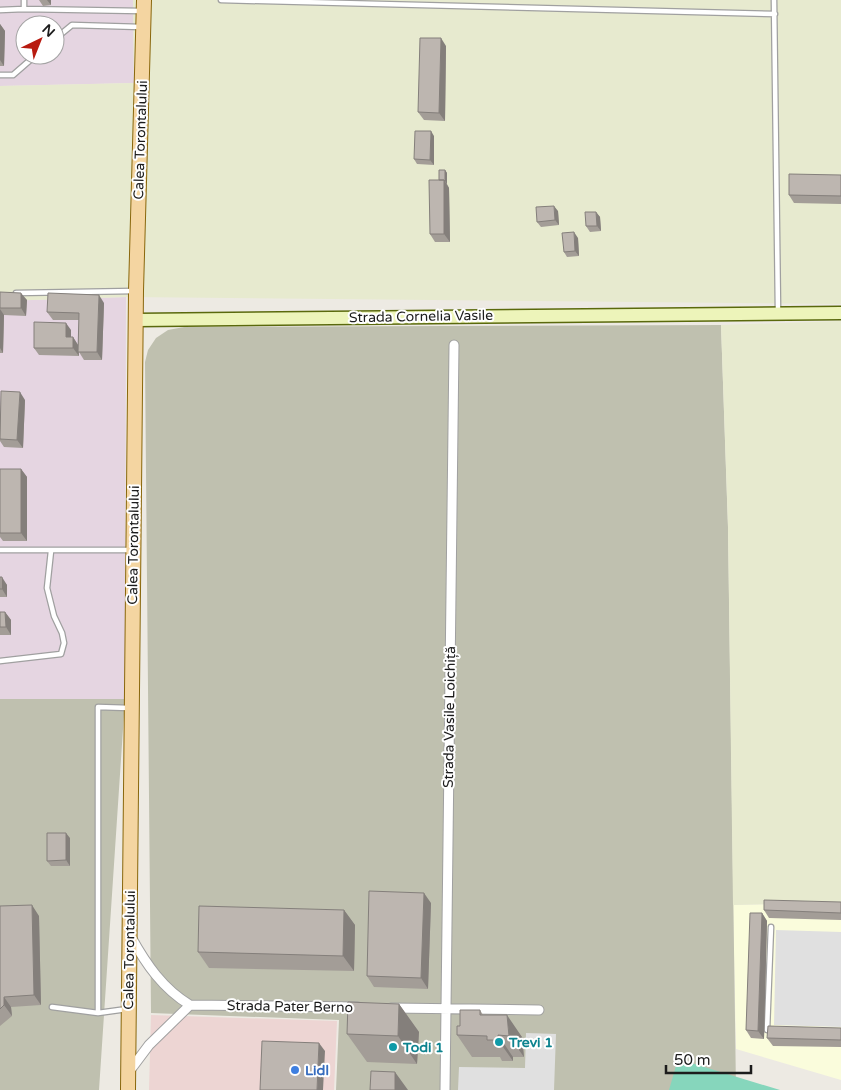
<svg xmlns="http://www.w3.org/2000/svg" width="841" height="1090" font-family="'Varela Round',sans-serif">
<rect width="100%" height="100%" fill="#edeae3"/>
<path fill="#edd5d3" d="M151,1015L337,1021L334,1090H149Z"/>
<path fill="#e5d5e1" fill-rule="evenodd" d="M0,0H133L134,83L0,86ZM25,25H55V55H25Z
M126,297L125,699H0V301Z"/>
<path fill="#fafcdc" d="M841,902V1080L736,1049L733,905Z"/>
<path fill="#bfc0af" d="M721,325L728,527L736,1090H336L339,1020L151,1013L145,362L148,350L156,338L168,330L184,327Z
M0,699H125L99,1090H0Z"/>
<path fill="#e7eacf" d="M133,0H841V304L127,297L0,301V86L134,83Z
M841,321V902L733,905L728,527L721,325Z"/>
<path fill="#86d6bc" d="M678,1059L780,1090H669Z"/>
<path fill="#e0e0e0" d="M776,930L841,932V1027L774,1025Z
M526,1033L556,1034L554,1090H458L459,1067L525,1068Z"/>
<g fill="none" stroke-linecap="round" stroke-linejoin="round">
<defs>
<path id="lane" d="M24,0V9L141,11
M221,0L775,14
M774,0L778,311
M0,10L24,9
M55,39L72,25L141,27
M0,75H13L36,55
M16,293L134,291
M0,550H131
M0,661L61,654L64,643L62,633L54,616L47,588L51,551
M771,927L767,1030H772
M52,1007L98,1013L127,1009
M98,1013V707L129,708"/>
<path id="street" d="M131,937C146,964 163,989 190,1005L358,1007
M391,1008L539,1010
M128,1073L149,1045L190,1005
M445,1090L454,345"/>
<path id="secondary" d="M137,320L841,313"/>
<path id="primary" d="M128,1090L136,291L144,0"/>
</defs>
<use href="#lane" stroke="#a0a0a0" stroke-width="7"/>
<use href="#street" stroke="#a0a0a0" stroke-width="11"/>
<use href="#secondary" stroke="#5a690d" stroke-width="15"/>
<use href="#primary" stroke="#89670c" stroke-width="16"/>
<use href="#lane" stroke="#fff" stroke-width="4.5"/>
<use href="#street" stroke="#fff" stroke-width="9"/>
<use href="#secondary" stroke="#edf4ba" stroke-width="12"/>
<use href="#primary" stroke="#f4d5a1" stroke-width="14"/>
</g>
<path fill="#a39d97" d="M39,0H51V5L43,6Z
M0,24L5,31L4,66H0Z
M446,46L445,121L424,120L418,112Z
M434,136V165L417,164L414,159Z
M445,170L447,173V184L449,188L450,242H435L430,234L439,180Z
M841,175V204L794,203L789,195Z
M558,211L559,225L541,227L537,222Z
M596,212L600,217L601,231L590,232L586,226Z
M578,238L579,256L567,257L564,252Z
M0,292L27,300L26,316L4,315L3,353H0Z
M104,303L102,360H84L79,352V356L39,355L34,348L71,330V337H73L78,345L79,320H53L47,312Z
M25,400L23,448L4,447L0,441V417Z
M0,469H21L27,477V541H3L0,537Z
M0,577L7,585V597H0Z
M0,612H5L11,620V635H0Z
M70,838V866H51L47,861Z
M841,902V920L769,918L764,910Z
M431,903L428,989L374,987L367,976Z
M0,906L39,916L41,1005L11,1007L12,1016L0,1026Z
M344,910L355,925L354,971L209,968L198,952Z
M762,913L767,921L764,1039L751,1038L746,1030Z
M399,1004L419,1032L417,1064L367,1062L347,1034Z
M480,1010L483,1015L522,1037L524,1057H513V1061H502L500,1057H472L457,1035L460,1026Z
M841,1028V1047L773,1046L767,1038Z"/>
<path fill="#847f7b" d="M47,0H51V5Z
M0,24L5,31L4,66L0,60Z
M441,38L446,46L445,121L439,113Z
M431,131L434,136V165L430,160Z
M445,170L447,173V184L445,181Z
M444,180L449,188L450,242L444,234Z
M554,206L558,211L559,225L555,220Z
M596,212L600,217L601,231L597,226Z
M574,232L578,238L579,256L575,251Z
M21,293L27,300L26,316L21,308Z
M99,295L104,303L102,360L97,352Z
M0,309L4,315L3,353L0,348Z
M66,323L71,330V345L66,337Z
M73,337L78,345L79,356L73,348Z
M20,392L25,400L23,448L17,440Z
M21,469L27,477V541L21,533Z
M2,577L7,585V597L2,589Z
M5,612L11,620V635L6,627Z
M66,833L70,838V866L66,860Z
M424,893L431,903L428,989L421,978Z
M32,905L39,916L41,1005L34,995Z
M344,910L355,925L354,971L343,956Z
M762,913L767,921L764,1039L758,1031Z
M4,997L11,1007L12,1016L4,1005Z
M399,1004L419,1032L417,1064L398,1036Z
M507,1015L522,1037L524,1057L509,1036Z
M498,1035L513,1057V1061L498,1040Z
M319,1043L325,1051L323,1090H317Z
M395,1072L408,1090H395Z"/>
<path fill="#bdb6b0" stroke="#847f7b" d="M420,38H441L439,113L418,112Z
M415,131H431L430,160L414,159Z
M439,170H445V181L444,180H439Z
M789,174L841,175V196L789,195Z
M429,180H444V234H430Z
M554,206L555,220L537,222L536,207Z
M585,212H596L597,226H586Z
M574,232L575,251L564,252L562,233Z
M0,292L21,293V308H0Z
M48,293L99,295L97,352H78L79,313L47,312Z
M34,322L66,323V337H73V348H34Z
M1,391L20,392L17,440L0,439Z
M0,469H21V533H0Z
M0,577H2V589H0Z
M0,612H5L6,627H0Z
M47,833H66V860L47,861Z
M369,891L424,893L421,978L367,976Z
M764,900L841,902V913L764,910Z
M32,905L34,995L4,997V1005L0,1009V906Z
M199,906L344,910L343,956L198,952Z
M750,913H762L758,1031L746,1030Z
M348,1002L399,1004L398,1036L347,1034Z
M460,1010H480V1015H507L509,1036L498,1035V1040H487V1036L457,1035V1026H460Z
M768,1026L841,1028V1040L767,1038Z
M262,1041L319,1043L317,1090H260Z
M371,1071L395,1072V1090H370Z"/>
<g fill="#0f9aa8" stroke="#fff" stroke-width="2">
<circle cx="499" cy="1042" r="5"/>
<circle cx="393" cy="1047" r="5"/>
</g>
<circle fill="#3f7fe0" stroke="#fff" stroke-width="2" cx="295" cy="1070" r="5"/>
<g text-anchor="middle" stroke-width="4" stroke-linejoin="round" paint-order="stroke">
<g font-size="14" fill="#1c1c1c" stroke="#fff">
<text transform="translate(140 140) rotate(-88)" y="5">Calea Torontalului</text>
<text transform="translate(421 316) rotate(-1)" y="5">Strada Cornelia Vasile</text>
<text transform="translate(133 545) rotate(-89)" y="5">Calea Torontalului</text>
<text transform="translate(449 717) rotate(-89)" y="5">Strada Vasile Loichiță</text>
<text transform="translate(129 950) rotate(-89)" y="5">Calea Torontalului</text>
<text transform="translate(290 1006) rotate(1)" y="5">Strada Pater Berno</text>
</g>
<g font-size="14" font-weight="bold" fill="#0d838f" stroke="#fff" text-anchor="start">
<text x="509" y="1047">Trevi 1</text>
<text x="403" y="1052">Todi 1</text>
</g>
<g font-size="14" font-weight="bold" fill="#366cbe" stroke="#fff" text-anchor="start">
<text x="305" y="1075">Lidl</text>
</g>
</g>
<g transform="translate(40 40) rotate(43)"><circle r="24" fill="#ffffff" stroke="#a4a4a4"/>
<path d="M0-4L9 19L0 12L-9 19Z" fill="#b81a10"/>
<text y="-8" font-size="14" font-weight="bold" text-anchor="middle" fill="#1c1c1c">N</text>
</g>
<path d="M666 1065v8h85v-8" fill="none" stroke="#1c1c1c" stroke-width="2.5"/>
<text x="674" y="1065" font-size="15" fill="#1c1c1c" stroke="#ffffff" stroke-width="4" paint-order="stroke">50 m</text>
</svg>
